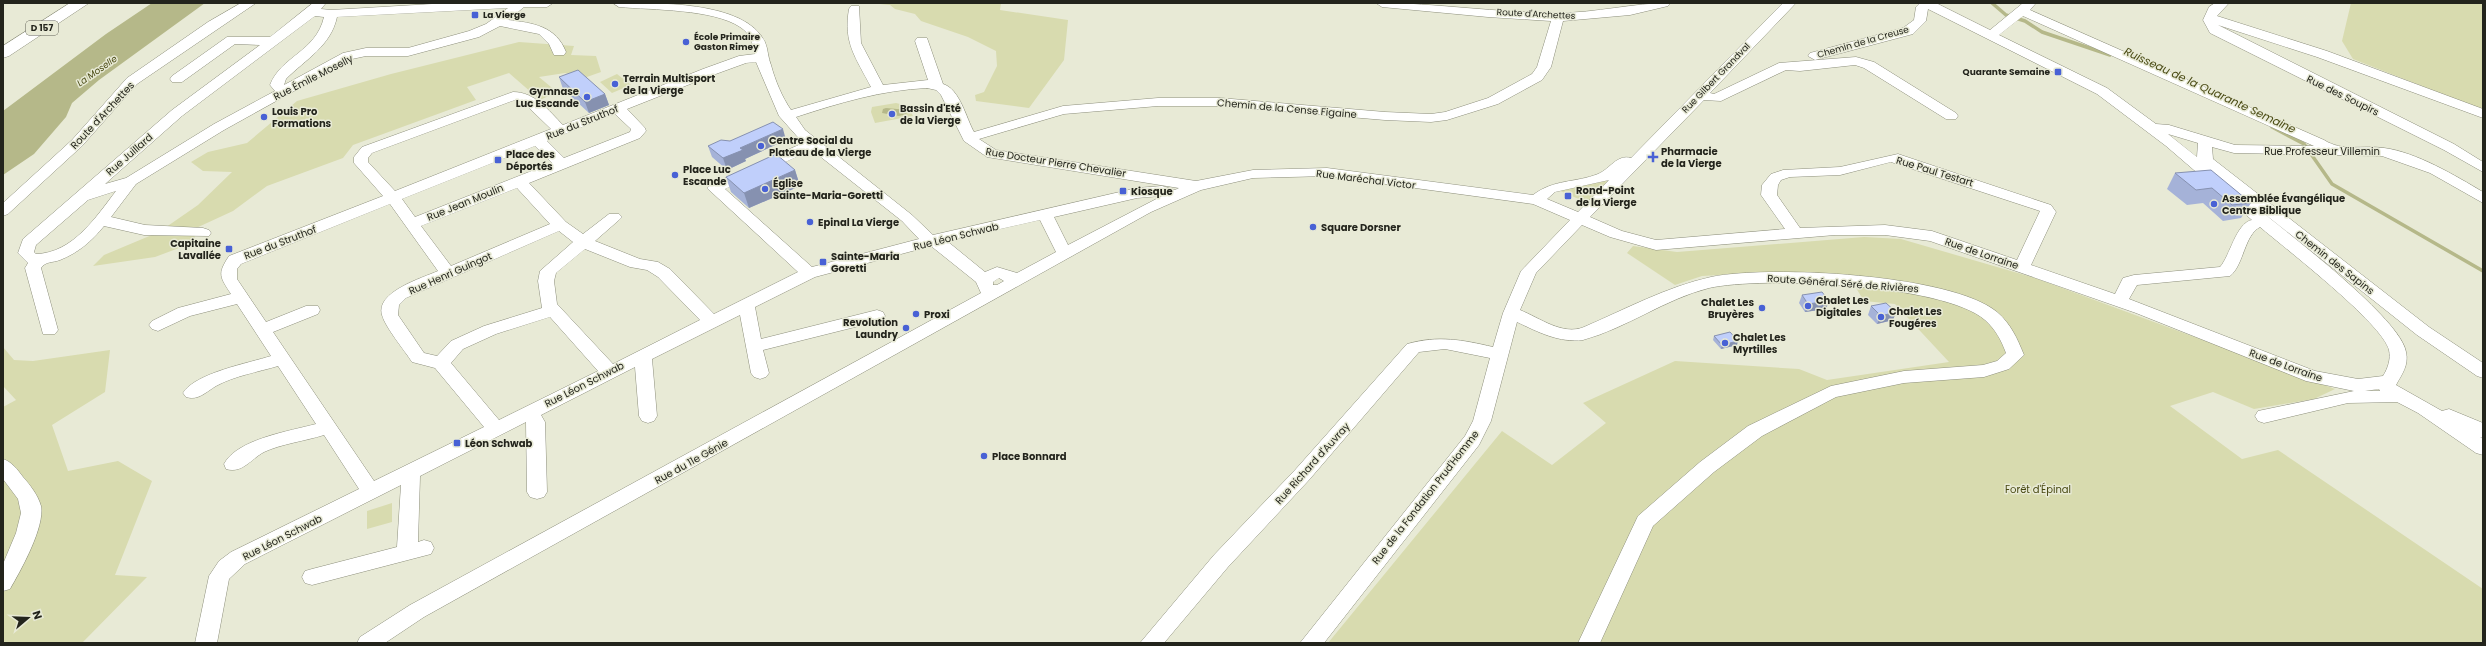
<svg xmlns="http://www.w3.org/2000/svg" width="2486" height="646" font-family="Poppins,sans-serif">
<rect width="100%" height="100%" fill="#e8ead6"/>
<path fill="#d8dbaf" d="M869,3H1001L1000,10L1068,20L1064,60L1029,108L976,101L975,95L984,92L997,66L996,51L968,37L921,21L915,14L895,9L890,5Z
M2351,3H2483V110L2353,59L2342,41Z
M519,42L574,46L571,55L596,56L601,72L584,78L565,73L539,77L557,92L540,100L509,73L467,87L476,100L353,145L343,158L267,186L233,211L194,229L195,242L155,257L93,266L104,255L159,232L198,205L232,172L203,171L191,162L208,152L247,143L297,101L391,74Z
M617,74L631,85L612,93L600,82Z
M896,103L908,106L913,116L875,123L871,112L872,107Z
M1620,170L1588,203L1558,190L1595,182Z
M1864,237L1901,239L2035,278L2335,389L2314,399L2254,409L2213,392L2170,406L2242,459L2278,450L2483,589V643H1328L1502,431L1552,465L1606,423L1583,403L1675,361L1799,369L1827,380L1949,362L1895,304L1864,301L1848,275L1754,273L1702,276L1675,285L1627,253L1633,246L1677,252Z
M3,347L14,360L33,361L110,350L105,392L52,425L68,471L118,461L152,481L115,575L147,577L82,643H3V407L16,400L3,386Z
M392,503V522L367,529V511Z"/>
<path fill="#b5b889" d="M152,3H205L99,80L72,103L66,117L34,154L3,175V111L106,34Z
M886,108L908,110L906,114L899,116L882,113L883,109Z"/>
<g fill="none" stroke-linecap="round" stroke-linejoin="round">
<path stroke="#b5b889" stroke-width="3.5" d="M1992,3L2006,15L2025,21L2042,32L2110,55
M2272,127L2304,144L2332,184L2483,271"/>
<defs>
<path id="minor" d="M241,3H256L137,84L82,146L8,214L3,216V203L72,140L127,78L208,22Z
M313,3H326L321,9L331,10L449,3H553L547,7H524L508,20C533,23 556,26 566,52L564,55H554L549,44L539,34L500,26L479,37L408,56H366L352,59L224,130L136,184L111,217L145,225L203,228L209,230L211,233L209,236L144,235L104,226C92,241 78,253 60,260C52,263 46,261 41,268L58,330L55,334H43L25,268L28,263L18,253L23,239L172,110L260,45L235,44L182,82H172L170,79L172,76L227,37H270ZM508,8L486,24L469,31L408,48H366L343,53L284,85L286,79C306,59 331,46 337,17ZM315,16L324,17C316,52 281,56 270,85L275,91L214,124L126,178L105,184L182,116ZM116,191C96,217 73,253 36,254L34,252L36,245L88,200Z
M613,3C654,3 745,0 765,42C768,49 768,58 771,65C775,80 782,97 791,110L871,87C856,58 843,43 849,9L851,6H859L861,43L883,85L928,80L915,41L917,38H927L943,84C960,89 966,118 974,132L1063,106L1158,98H1220L1385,112L1431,114L1445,112L1488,98L1532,74L1537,67L1551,21L1488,17L1382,7L1376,3C1437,3 1497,13 1558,13C1596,13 1633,3 1670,3L1668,6L1630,15L1563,21L1551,67L1542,80L1498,104L1447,120L1431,122L1385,120L1220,106H1158L1064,114L979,139L996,150L1196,181L1253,170L1327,168L1533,195C1554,179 1575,183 1598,174C1610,169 1617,154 1631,158L1783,3H1796L1710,93L1714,94L1779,63L1856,57L1874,62L1956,113L1958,116L1956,119H1946L1864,68L1855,65L1800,71L1786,70L1721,101L1704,100L1590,217L1622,231L1656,240L1785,229L1761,195L1762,185L1771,174L1783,170L1840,167L1898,154L2051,205L2056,212L2031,265L2115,294L2123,278L2134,275L2220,267C2230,256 2236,223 2252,220L2166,146L2097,94L1928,9L1926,21L1913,34L1815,60L1808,56L1810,53L1903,28L1914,20L1916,7L1920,3H1936L1990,30L2023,3H2036L2030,10L2324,140C2343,152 2363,145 2384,148C2416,152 2456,176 2483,192V203L2430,173L2382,156L2234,153L2212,147L2213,159L2429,327L2483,363V378L2477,376L2417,335L2261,211C2291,236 2401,319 2406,352C2409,365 2402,374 2396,385L2442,411L2449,409L2483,423V438L2480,437L2483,439V455L2476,453L2418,413L2397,402L2348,403L2264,423L2258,421L2255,416L2258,411L2354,391L2306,381L2136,313L1930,241L1885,235H1835L1656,250L1610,237L1582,225L1536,273L1520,310C1540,318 1563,336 1584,327C1626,309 1666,287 1711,277C1769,265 1951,274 1997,312C2011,324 2017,338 2024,355L2009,369L1984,377L1904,383L1836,397L1762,436L1714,472L1653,526L1600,643H1578L1638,516L1700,462L1748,426L1831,386L1904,371L1983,365L1997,361L2006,353C2001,340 1996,330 1985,320C1944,284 1763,276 1709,288C1665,299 1627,328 1583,340C1559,343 1538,332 1517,322L1491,421L1479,445L1324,643H1300L1465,436L1473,421L1490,358L1445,349L1419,352L1309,480L1228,567L1164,643H1140L1214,555L1295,470L1407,344C1438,335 1463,340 1493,347L1503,313L1521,271L1570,220L1533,204L1327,176L1253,178L1201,190L1151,212L424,617L385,643H357L360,637L410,605L981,293L976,282L931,246L815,277L755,307L761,339L877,310L883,312L885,316L883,320L763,350L769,373L766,377L760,379L754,377L751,373L740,315L652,359L657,416L654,421L648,423L642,421L639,416L635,367L541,415L545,422L547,492L544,497L537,499L530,497L527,492L526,422L420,476L418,542L424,540L431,542L434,548L431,554L312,585L305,583L302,577L305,571L312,569L397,547L401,485L245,564L229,579L217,643H195L209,576L219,561L231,552L359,489L324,435C305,441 281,444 264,452C251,459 242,474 226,469L224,464C237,439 290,431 316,424L278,366C258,372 234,376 216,386C206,392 198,401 186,397L183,393C195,373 249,363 271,356L237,304L190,316L158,331L152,329L149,325L152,321L178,308L231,294C220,277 217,274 229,256L383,196L354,163V157L362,147L513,92C535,92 548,110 563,125L703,69L739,56L755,54C753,44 750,33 740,27C713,9 653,10 619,7ZM2023,16L2314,146L2235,145L2169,125L2156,124L2107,88L1999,35ZM756,62L779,116L803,143L710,185L707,188L798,272L714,314L670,269L658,262L640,259L595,241L619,220L622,217L619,214H609L583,234L566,222L529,183L640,138L646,131L645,128L627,109L713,75L746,63ZM927,88L936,90L941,95L964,141L987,157L1179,188L1175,190L1162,186L1137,188L933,235L912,215L805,130L796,117C839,103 882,90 927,88ZM515,100L524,103L551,129L395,191L368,162V158L372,153ZM615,114L631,129L630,132L564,158L547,141ZM2168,134L2198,143L2197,157ZM535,146L552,163L415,217L402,199ZM812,150L902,221L919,239L812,267L725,189ZM1891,162L2040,211L2017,260L1932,231L1885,225L1800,228L1777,195L1778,185L1781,180L1790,177L1840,175ZM1609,180L1578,212L1547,199L1555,192ZM517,188L550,224L451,266L421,226ZM1162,196L1068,245L1054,217L1137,198ZM390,204L438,271C422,278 375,292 382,315C385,327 405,351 412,362L435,368L484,427L374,481L273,332L318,314L320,310L318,306H306L266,322L237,279V269L241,264ZM1040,220L1056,252L1017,273L997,267L985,272L947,241ZM2260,227C2286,249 2382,323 2389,350C2391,359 2388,368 2383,376L2358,379L2315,371L2129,299L2137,285L2230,276C2244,265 2244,235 2260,227ZM559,231L573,242L540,271L538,281L542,308L484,326L451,341L437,356L424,353L398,315L399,305L406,298ZM585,249L630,267L647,270L658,277L700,320L613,364L557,304L554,281L556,273ZM999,278L1004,281L997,285H993V282ZM550,317L598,371L499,420L451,363L463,349L496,334ZM2379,389L2380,391H2365Z
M2215,3H2229L2217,16L2327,51L2483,109V118L2317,57L2218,25L2454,144L2483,162V172L2444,150L2210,33L2203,20L2209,7Z
M3,459C12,462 17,469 23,477C30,485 38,495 41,506C45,527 21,570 10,589L3,591V564L16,533L21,513L18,499L3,479Z"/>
<path id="major" d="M70,3H89L9,56L3,58V46Z"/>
</defs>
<use href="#minor" stroke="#8d8f7c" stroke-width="1"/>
<use href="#major" stroke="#8d8f7c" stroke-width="1"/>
<use href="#minor" fill="#fff" fill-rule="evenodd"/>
<use href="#major" fill="#fff" fill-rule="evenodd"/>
</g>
<path fill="#a5b2d8" d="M559,77L605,94L609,105L589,113L563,89Z
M786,140L745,159L746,161L727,170L712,157L708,146L730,141Z
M795,170L800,186L749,208L731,192L726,177Z
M2175,173L2251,203L2241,218L2223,221L2203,203L2187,205L2167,189Z
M1802,295L1829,301L1826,309L1805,312L1799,303Z
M1871,306L1896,312L1893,320L1877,324L1868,315Z
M1714,336L1737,345L1721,349L1713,340Z"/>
<path fill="#8691b0" d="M605,94L609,105L589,113L585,102Z
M783,129L786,140L745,159L746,161L727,170L723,158L740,148Z
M795,170L800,186L749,208L744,193Z
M1829,301L1826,309L1805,312L1808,304Z
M1896,312L1893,320L1877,324L1881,316Z
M1738,341L1737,345L1721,349L1722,345Z"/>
<path fill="#c0cffb" stroke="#8691b0" d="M578,70L605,94L585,102L559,77Z
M773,122L783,129L740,148L743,150L723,158L708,146L721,140L730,141Z
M776,154L795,170L744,193L726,177Z
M2211,170L2251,203L2232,205L2212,188L2196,190L2175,173Z
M1822,292L1829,301L1808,304L1802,295Z
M1886,303L1896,312L1881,316L1871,306Z
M1730,332L1738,341L1722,345L1714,336Z"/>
<g fill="#4861d5" stroke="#e8ead6" stroke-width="1.5">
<rect x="471" y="11" width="8" height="8" rx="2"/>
<circle cx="686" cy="42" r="4"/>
<rect x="2054" y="68" width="8" height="8" rx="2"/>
<circle cx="615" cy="84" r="4"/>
<circle cx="587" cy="97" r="4"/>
<circle cx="892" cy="114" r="4"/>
<circle cx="264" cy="117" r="4"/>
<circle cx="761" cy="146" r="4"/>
<path d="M1651 151h4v4h4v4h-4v4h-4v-4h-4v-4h4z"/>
<rect x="494" y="156" width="8" height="8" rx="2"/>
<circle cx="675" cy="175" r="4"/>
<circle cx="765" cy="189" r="4"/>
<rect x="1119" y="187" width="8" height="8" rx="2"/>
<rect x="1564" y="192" width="8" height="8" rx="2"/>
<circle cx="2214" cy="204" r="4"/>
<circle cx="810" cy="222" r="4"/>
<circle cx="1313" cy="227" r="4"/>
<rect x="225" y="245" width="8" height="8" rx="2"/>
<rect x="819" y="258" width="8" height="8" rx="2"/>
<circle cx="1808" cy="306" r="4"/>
<circle cx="1762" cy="308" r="4"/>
<circle cx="916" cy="314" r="4"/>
<circle cx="1881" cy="317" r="4"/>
<circle cx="906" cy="328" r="4"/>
<circle cx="1725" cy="343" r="4"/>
<rect x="453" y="439" width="8" height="8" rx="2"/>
<circle cx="984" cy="456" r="4"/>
</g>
<g text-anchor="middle" stroke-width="3" stroke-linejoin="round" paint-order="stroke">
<g font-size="9" fill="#23241c" stroke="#e8ead6">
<text transform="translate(1536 14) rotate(3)" y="3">Route d'Archettes</text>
<text transform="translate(1863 42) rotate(-16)" y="3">Chemin de la Creuse</text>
<text transform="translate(1716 78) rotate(-46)" y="3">Rue Gilbert Grandval</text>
</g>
<g font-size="9" font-weight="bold" fill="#23241c" stroke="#e8ead6" text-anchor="start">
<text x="483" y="18">La Vierge</text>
<text x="694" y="40">École Primaire<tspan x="694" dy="10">Gaston Rimey</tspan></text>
<text x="2050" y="75" text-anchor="end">Quarante Semaine</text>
</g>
<rect fill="#e8ead6" stroke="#5e5f54" stroke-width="1" x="26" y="21" width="32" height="14" rx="3"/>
<g font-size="9" font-weight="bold" fill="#23241c">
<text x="42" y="31">D 157</text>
</g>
<g font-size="9" font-style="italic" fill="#494a13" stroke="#e8ead6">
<text transform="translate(97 71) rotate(-35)" y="3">La Moselle</text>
</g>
<g font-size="10" fill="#23241c" stroke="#e8ead6">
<text transform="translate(313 77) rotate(-27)" y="4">Rue Émile Moselly</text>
<text transform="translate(2343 95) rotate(26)" y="4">Rue des Soupirs</text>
<text transform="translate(1287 108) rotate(5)" y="4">Chemin de la Cense Figaine</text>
<text transform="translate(102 115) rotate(-47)" y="4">Route d'Archettes</text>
<text transform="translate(582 122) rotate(-22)" y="4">Rue du Struthof</text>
<text x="2322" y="155">Rue Professeur Villemin</text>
<text transform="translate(129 154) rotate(-41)" y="4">Rue Juillard</text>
<text transform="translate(1056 162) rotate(9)" y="4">Rue Docteur Pierre Chevalier</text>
<text transform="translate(1935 171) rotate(17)" y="4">Rue Paul Testart</text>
<text transform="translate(1366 179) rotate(7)" y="4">Rue Maréchal Victor</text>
<text transform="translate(465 202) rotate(-22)" y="4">Rue Jean Moulin</text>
<text transform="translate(956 236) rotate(-14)" y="4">Rue Léon Schwab</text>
<text transform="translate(280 242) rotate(-21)" y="4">Rue du Struthof</text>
<text transform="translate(1982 253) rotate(19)" y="4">Rue de Lorraine</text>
<text transform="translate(2335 262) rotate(38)" y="4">Chemin des Sapins</text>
<text transform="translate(450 273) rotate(-24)" y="4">Rue Henri Guingot</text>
<text transform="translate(1843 283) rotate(4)" y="4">Route Général Séré de Rivières</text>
<text transform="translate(2286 365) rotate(20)" y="4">Rue de Lorraine</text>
<text transform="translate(584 384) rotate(-27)" y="4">Rue Léon Schwab</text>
<text transform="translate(691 461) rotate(-29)" y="4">Rue du 11e Génie</text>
<text transform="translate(1312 463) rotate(-48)" y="4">Rue Richard d'Auvray</text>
<text transform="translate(1425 497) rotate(-52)" y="4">Rue de la Fondation Prud'Homme</text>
<text transform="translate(282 537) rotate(-27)" y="4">Rue Léon Schwab</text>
</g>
<g font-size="10" font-weight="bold" fill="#23241c" stroke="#e8ead6" text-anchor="start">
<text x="623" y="82">Terrain Multisport<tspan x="623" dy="12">de la Vierge</tspan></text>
<text x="579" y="95" text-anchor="end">Gymnase<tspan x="579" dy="12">Luc Escande</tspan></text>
<text x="900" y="112">Bassin d'Eté<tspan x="900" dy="12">de la Vierge</tspan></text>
<text x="272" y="115">Louis Pro<tspan x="272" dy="12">Formations</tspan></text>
<text x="769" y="144">Centre Social du<tspan x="769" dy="12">Plateau de la Vierge</tspan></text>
<text x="1661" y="155">Pharmacie<tspan x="1661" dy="12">de la Vierge</tspan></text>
<text x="506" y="158">Place des<tspan x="506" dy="12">Déportés</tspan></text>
<text x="683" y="173">Place Luc<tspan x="683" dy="12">Escande</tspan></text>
<text x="773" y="187">Église<tspan x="773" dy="12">Sainte-Maria-Goretti</tspan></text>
<text x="1576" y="194">Rond-Point<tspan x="1576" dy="12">de la Vierge</tspan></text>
<text x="1131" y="195">Kiosque</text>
<text x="2222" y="202">Assemblée Évangélique<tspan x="2222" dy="12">Centre Biblique</tspan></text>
<text x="818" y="226">Epinal La Vierge</text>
<text x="1321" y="231">Square Dorsner</text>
<text x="221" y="247" text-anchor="end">Capitaine<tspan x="221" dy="12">Lavallée</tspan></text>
<text x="831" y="260">Sainte-Maria<tspan x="831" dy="12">Goretti</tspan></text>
<text x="1816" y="304">Chalet Les<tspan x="1816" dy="12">Digitales</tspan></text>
<text x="1754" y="306" text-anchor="end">Chalet Les<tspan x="1754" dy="12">Bruyères</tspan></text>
<text x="1889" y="315">Chalet Les<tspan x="1889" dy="12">Fougéres</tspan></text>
<text x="924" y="318">Proxi</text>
<text x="898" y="326" text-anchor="end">Revolution<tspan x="898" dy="12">Laundry</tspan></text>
<text x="1733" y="341">Chalet Les<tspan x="1733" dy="12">Myrtilles</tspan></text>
<text x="465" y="447">Léon Schwab</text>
<text x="992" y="460">Place Bonnard</text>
</g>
<g font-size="10" fill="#474810" stroke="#e8ead6">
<text x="2038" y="493">Forêt d'Épinal</text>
</g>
<g font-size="11" font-style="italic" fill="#494a13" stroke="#e8ead6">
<text transform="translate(2210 90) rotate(25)" y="4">Ruisseau de la Quarante Semaine</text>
</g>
</g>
<rect width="2486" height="646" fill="none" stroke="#23241c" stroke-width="8"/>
<g transform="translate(28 618) rotate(71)" stroke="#e8ead6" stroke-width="3" paint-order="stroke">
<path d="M0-3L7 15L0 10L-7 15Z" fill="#23241c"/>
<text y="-6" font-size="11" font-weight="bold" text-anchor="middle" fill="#23241c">N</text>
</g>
</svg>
